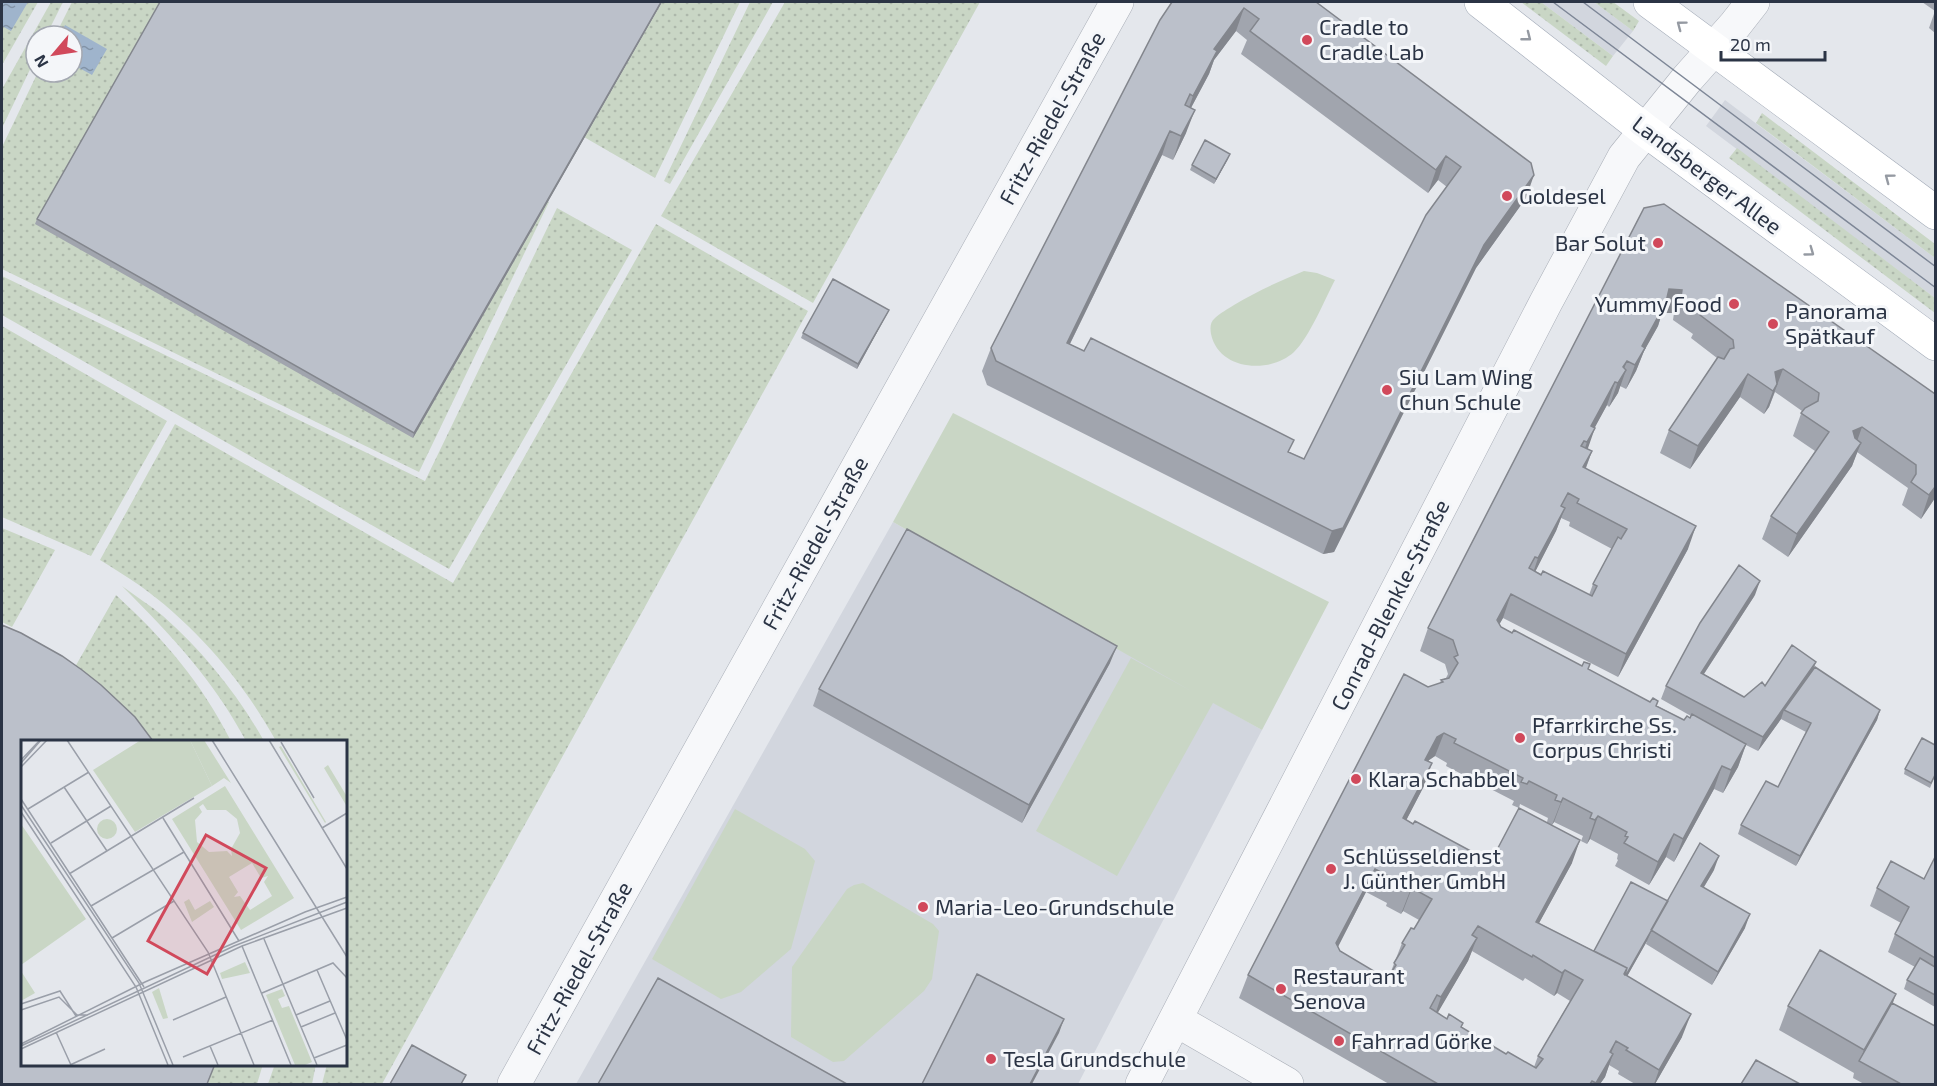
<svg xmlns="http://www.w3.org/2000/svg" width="1937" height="1086" font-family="'Exo 2',sans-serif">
<defs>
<pattern id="grass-dots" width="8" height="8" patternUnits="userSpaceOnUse" patternTransform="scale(1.5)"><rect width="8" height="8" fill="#c9d6c5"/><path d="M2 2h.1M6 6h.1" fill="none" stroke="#adb8ab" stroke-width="1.8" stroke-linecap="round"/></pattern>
<pattern id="water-ripples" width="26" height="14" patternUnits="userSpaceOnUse" patternTransform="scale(1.5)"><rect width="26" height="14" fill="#9fb4cc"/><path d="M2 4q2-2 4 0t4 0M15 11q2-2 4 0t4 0" fill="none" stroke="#8293a7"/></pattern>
</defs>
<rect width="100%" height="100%" fill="#e4e7ec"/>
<path fill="#d2d6de" d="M1541,2H1594L1633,31L1613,56Z
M1725,100L1935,258V298L1706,126Z
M893,522L1262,730L1078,1084H576Z"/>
<path fill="url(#grass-dots)" d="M2,2H38L2,65Z
M51,2H63L46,36H36V57L2,128V89Z
M72,2H161L549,202L419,472L2,269V147L38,72H72V36H55Z
M662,2H740L655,178L584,137Z
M750,2H773L670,184L664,181Z
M785,2H980L813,303L661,216Z
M1521,2H1541L1613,56L1606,66Z
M1594,2H1613L1639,21L1633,31Z
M1762,113L1935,244V258L1756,123Z
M1737,148L1935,298V313L1729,158Z
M557,208L632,250L449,569L2,315V276L425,481Z
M656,224L808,311L382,1084H322L327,1064H345V741H276C243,681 195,625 139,585C126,576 113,568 100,560L175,424L453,583Z
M2,326L167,421L91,556L2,517Z
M2,528L55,550L12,627L2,622Z
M122,586C135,596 150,605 163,616C203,651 238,695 264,741H246C212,678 172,636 122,586Z
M116,595C165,640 200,681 231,741H143L71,674Z
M214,1064H263L257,1084H208Z
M275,1064H316L312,1084H268Z"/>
<path fill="#c9d6c5" d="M1304,271L1317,273L1335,280C1325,299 1309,338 1294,352C1270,374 1219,371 1211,334C1210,328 1210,322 1215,318C1220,313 1228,309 1234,305C1257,291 1280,281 1304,271Z
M953,413L1329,602L1262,730L1213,703L1117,876L1036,831L1131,658L1193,692L893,522Z
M735,809L805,849L815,861L791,949L741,992L721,999L652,959Z
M863,883L933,924L939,931L932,979L924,991L844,1061L833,1062L791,1037L792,967L847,889L854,885Z"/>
<path fill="url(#water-ripples)" d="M2,2H28L11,31L2,26Z
M65,25L107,49L92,75L72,64V36H59Z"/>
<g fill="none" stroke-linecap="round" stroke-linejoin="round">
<defs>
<path id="minor" d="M1176,1020L1287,1084
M514,1084L1117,2
M1142,1084L1546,302L1624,157L1687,79L1735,25L1753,2"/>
<path id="major" d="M1481,2L1645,130L1936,344
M1650,2L1936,213"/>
</defs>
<use href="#minor" stroke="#a9aeb7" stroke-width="34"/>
<use href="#major" stroke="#a3abb8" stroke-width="34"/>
<use href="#minor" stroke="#f7f8fa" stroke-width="33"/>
<use href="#major" stroke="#fff" stroke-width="33"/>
<path stroke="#7d8696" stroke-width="1.5" d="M1553,2L1936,288
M1583,2L1936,267"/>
</g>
<path fill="#a1a5ae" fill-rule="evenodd" d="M662,2L413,438L35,224L37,219Z
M1172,2H1316L1526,198L1476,268L1334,552L1323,554L987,385L982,371L991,348ZM1236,31L1247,40L1241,54L1428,193L1438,180L1447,187L1304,459L1070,344L1162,155L1173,160L1186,133L1191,108L1209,74L1214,60Z
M1922,2H1935V33L1929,28L1935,11Z
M1228,159L1214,184L1190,170L1192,165Z
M1644,208L1935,394V498L1921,519L1902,505L1908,488L1857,452L1852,466L1788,557L1762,539L1771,516L1815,451L1793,436L1802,411L1775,392L1769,407L1764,414L1740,397L1690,469L1660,453L1669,430L1717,358L1691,338L1693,334L1673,320L1674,313H1662L1658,326L1644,351L1636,371L1626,389L1620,386L1618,393L1609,407L1607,405L1594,428L1587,449L1592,451L1586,468L1688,549L1618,677L1503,618L1499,624L1501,627L1588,669L1684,720L1690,718L1691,716L1661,699L1666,686L1755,595L1704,674L1744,697L1765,686L1814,667L1880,710L1877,720L1796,866L1738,834L1741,825L1778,787L1806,732L1781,719L1758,751L1746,745L1738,767L1723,793L1714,789L1674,862L1666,857L1649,885L1615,866L1618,860L1617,859L1618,854L1590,839L1587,844L1581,841L1583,836L1554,822L1552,825L1572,863L1539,923L1594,951L1714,870L1704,887L1745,928L1712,985L1646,944L1647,941L1627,976L1682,1037L1655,1084H1635L1618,1074L1619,1071L1609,1065L1605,1077L1600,1084H1389L1239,998L1248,975L1428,687L1440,683L1441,680L1446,678L1448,674L1445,664L1420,651L1428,628ZM1561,518L1570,522L1569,526L1612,549L1593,584L1589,595L1535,571L1556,531ZM1435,756L1447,763L1446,766L1514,801L1512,805L1519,808L1520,804L1548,818L1547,822L1489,865L1406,820L1424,786L1428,761ZM1366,892L1387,903L1386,906L1401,914L1403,911L1419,920L1414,929L1402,943L1390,974L1387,979L1340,951L1338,947ZM1472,951L1523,981L1525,978L1554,996L1557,993L1570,1001L1538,1056L1534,1067L1506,1054L1437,1013L1468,961Z
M889,310L887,314L857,369L801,338L803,333Z
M1110,663L1022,823L813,706L819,689Z
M1905,769L1935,776L1930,788L1904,774Z
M1935,857V1007L1904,989L1907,980L1915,967L1888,952L1895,934L1901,923L1870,906L1877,888L1924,879Z
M1893,1003L1935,1084H1864L1853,1078L1854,1073L1779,1030L1788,1006Z"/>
<path fill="#83868d" d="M661,2H662L413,438L414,433Z
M1244,8L1236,31L1214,60L1209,74L1185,119L1193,96L1214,49Z
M1195,110L1186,133L1173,160L1181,136Z
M1170,131L1162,155L1059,366L1067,343Z
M1230,154L1228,159L1214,184L1216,179Z
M1446,156L1438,180L1428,193L1436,170Z
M1534,175L1526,198L1476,268L1334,552L1323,554L1332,531L1484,245Z
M1669,289L1682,290L1674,313H1662L1658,326L1644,351L1636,371L1626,389L1642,346Z
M889,310L887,314L857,369L858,364Z
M1627,361L1620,379L1626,370L1618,393L1609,407L1623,367Z
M1783,369L1769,407L1764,414L1773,391L1775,372Z
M1748,374L1740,397L1690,469L1698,446Z
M1615,382L1607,405L1587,442L1591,426Z
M1862,427L1854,450L1853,431Z
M1595,428L1587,451L1579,466L1587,442Z
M1861,443L1852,466L1788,557L1797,534Z
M1592,451L1583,475V467Z
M1935,487V498L1921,519L1929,495Z
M1565,508L1556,531L1530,582L1538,558Z
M1696,526L1688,549L1618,677L1626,654Z
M1760,581L1755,595L1696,686L1701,673Z
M1511,594L1503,618L1489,643L1497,620Z
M1117,646L1110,663L1022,823L1029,805Z
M1816,662L1811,676L1784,710L1781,719L1758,751L1763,737Z
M1880,710L1877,720L1796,866L1800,856Z
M1444,733L1435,756L1429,760L1416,783L1425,760L1437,737Z
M1746,744L1738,767L1723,793L1731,770Z
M1432,763L1424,786L1395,842L1403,818Z
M1722,766L1714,789L1674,862L1683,839Z
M1563,798L1554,822L1552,825L1561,802Z
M1598,816L1590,839L1587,844L1595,820Z
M1674,834L1666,857L1649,885L1658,862Z
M1580,840L1572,863L1527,945L1536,922Z
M1719,856L1714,870L1696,900L1701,886Z
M1375,869L1366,892L1328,966L1336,943Z
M1412,888L1403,911L1401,914L1410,891Z
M1750,914L1745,928L1712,985L1718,972Z
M1651,932L1647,941L1615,998L1624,974Z
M1477,938L1468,961L1433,1021L1441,997Z
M1565,970L1557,993L1554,996L1562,973Z
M1896,994L1888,1017L1860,1061L1864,1050Z
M1691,1014L1682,1037L1655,1084H1654L1659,1070Z
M1064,1019L1059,1033L1032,1084H1030Z
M1616,1041L1607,1063L1613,1054L1605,1077L1600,1084H1595L1603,1071L1610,1052Z"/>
<path fill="#bbc0ca" stroke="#83868d" stroke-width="1.5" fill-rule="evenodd" d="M160,2H661L414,433L37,219Z
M1172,2H1316L1531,163L1534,175L1484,245L1343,528L1332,531L996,361L991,348L1160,20ZM1244,8L1259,19L1250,31L1436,170L1446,156L1461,167L1426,215L1304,459L1288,452L1294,440L1091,338L1084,351L1067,343L1170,131L1181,136L1195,110L1185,105L1190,94L1193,96L1217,51L1214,49Z
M1205,140L1230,154L1216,179L1192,165Z
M1664,204L1935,394V487L1929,495L1911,482L1916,474V465L1862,427L1853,431L1855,438L1861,443L1797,534L1771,516L1829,432L1801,413L1805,408L1818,401L1819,393L1783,369L1775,372L1777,384L1773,391L1748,374L1698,446L1669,430L1718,357L1724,359L1730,349L1734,348L1733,340L1700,315L1702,311L1681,297L1682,290L1669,289L1666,302L1642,346L1645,348L1635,365L1627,361L1623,367L1626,370L1618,383L1615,382L1591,426L1595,428L1587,442L1584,441L1581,446L1592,451L1583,467L1696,526L1626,654L1511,594L1497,620L1501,627L1512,633L1514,630L1582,666L1584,662L1590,664L1588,669L1650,702L1653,698L1658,701L1656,706L1684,720L1687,716L1690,718L1692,714L1746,744L1731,770L1722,766L1683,839L1674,834L1658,862L1624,843L1628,837L1625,836L1627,832L1598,816L1595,820L1590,818L1592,813L1563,798L1561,802L1555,800L1557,795L1529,781L1527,784L1521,782L1523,778L1454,743L1456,739L1444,733L1437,737L1425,760L1432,763L1403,818L1413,824L1415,821L1480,856L1478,858L1489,865L1519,808L1580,840L1536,922L1627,968L1624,974L1691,1014L1659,1070L1626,1050L1628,1048L1616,1041L1610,1052L1613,1054L1596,1083L1592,1081L1590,1084H1438L1248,975L1404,674L1428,687L1443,682L1441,680L1449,678L1458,663L1454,657L1458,655L1453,640L1428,628L1644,208ZM1568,493L1579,499L1577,503L1627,529L1621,539L1618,537L1593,584L1597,586L1592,596L1543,571L1541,575L1529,568L1535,557L1538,558L1565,508L1561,506ZM1375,869L1396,880L1395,883L1410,891L1412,888L1432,899L1414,929L1411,928L1402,943L1405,945L1394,963L1396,965L1387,979L1340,951L1336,943ZM1478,926L1532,957L1533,955L1562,973L1565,970L1583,980L1538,1056L1543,1059L1536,1068L1508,1052L1506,1054L1461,1027L1463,1023L1449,1014L1447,1019L1430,1008L1437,995L1441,997L1477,938L1472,935Z
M833,279L889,310L858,364L803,333Z
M907,529L1117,646L1029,805L819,689Z
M1739,565L1760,581L1701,673L1744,697L1762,682L1765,686L1792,645L1816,662L1763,737L1666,686L1700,623Z
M2,625L21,633L62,656L82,670L101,685L135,717L153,741H22V1064H215L207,1084H2Z
M1815,667L1880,710L1800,856L1741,825L1766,781L1778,787L1811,723L1784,710Z
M1922,738L1935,745V775L1931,783L1905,769Z
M1700,843L1719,856L1701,886L1750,914L1718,972L1651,930Z
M1935,857V958L1895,934L1909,907L1877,888L1891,861L1924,879Z
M1631,882L1668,901L1626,975H1625L1627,968L1594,951Z
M1820,950L1896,994L1864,1050L1788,1006Z
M1920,958L1935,967V995L1907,980Z
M977,974L1064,1019L1030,1084H922Z
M658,978L847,1084H598Z
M1892,1003L1935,1026V1084H1901L1859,1061Z
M412,1045L466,1075L461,1084H390Z
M1756,1060L1800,1084H1741Z"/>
<defs><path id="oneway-chevron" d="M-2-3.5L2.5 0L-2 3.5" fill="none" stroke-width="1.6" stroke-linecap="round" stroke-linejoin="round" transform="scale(1.5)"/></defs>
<g stroke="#959aa2">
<use href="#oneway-chevron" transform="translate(1681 25) rotate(-143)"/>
<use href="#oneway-chevron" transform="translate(1527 37) rotate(38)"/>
<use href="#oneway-chevron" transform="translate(1889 178) rotate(-143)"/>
<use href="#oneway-chevron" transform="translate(1810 252) rotate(36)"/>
</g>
<g fill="#d1495b" stroke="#f4f6f9" stroke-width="2">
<circle cx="1307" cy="40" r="6"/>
<circle cx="1507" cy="196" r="6"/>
<circle cx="1658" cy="243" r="6"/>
<circle cx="1734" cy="304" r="6"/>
<circle cx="1773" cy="324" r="6"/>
<circle cx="1387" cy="390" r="6"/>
<circle cx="1520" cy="738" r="6"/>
<circle cx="1356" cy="779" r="6"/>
<circle cx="1331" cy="869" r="6"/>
<circle cx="923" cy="907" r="6"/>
<circle cx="1281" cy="989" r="6"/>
<circle cx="1339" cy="1041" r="6"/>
<circle cx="991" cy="1059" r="6"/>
</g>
<g text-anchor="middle" stroke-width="6" stroke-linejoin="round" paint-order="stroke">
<g font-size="22" fill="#2b3445" stroke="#f4f6f9" text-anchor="start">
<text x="1319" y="35">Cradle to<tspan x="1319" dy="25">Cradle Lab</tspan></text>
<text x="1519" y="204">Goldesel</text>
<text x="1646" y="251" text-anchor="end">Bar Solut</text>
<text x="1722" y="312" text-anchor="end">Yummy Food</text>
<text x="1785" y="319">Panorama<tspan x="1785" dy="25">Spätkauf</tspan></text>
<text x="1399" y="385">Siu Lam Wing<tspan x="1399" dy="25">Chun Schule</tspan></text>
<text x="1532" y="733">Pfarrkirche Ss.<tspan x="1532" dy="25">Corpus Christi</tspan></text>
<text x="1368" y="787">Klara Schabbel</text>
<text x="1343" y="864">Schlüsseldienst<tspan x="1343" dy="25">J. Günther GmbH</tspan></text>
<text x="935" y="915">Maria-Leo-Grundschule</text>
<text x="1293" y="984">Restaurant<tspan x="1293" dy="25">Senova</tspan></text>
<text x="1351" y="1049">Fahrrad Görke</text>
<text x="1003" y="1067">Tesla Grundschule</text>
</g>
<g font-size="22" fill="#2b3445" stroke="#f4f6f9">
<text transform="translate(1052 118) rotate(-61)" y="8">Fritz-Riedel-Straße</text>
<text transform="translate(1707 175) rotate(37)" y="8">Landsberger Allee</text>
<text transform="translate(815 543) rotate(-61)" y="8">Fritz-Riedel-Straße</text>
<text transform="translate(1390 605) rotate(-63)" y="8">Conrad-Blenkle-Straße</text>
<text transform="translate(579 968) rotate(-61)" y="8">Fritz-Riedel-Straße</text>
</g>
</g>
<g transform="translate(21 740)">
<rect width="326" height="326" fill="#e4e7ec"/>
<path d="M169,0H183L210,43L203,38L191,46ZM260,6L305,82L304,83L258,7ZM307,25L325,55V65L303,28ZM204,46L273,158L220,190L151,79ZM182,64L186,70H205L216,79L219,93L210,109L211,116L206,111L188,112L176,102L174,80L181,72L178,67ZM231,123L240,138L247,136L243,142L251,156L229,170L219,156L213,157L217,152L208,137ZM138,248L147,278L142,279L131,252Z" fill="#c9d6c5" fill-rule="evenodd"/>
<path d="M120,0H169L191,46L114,92L72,30ZM76 89a10 10 0 1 1 20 0a10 10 0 1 1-20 0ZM0,84L65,179L0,225ZM168,159L174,170L189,161L193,167L171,182L163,162ZM224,222L229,233L201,239L199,233ZM0,231L14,253L0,261ZM261,249L264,256L257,259L261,268L268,266L291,322L284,325H274L245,255Z" fill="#c9d6c5"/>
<path fill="none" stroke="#9a9fa9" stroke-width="1.5" d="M46,0L187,212L233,325M191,0L326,217M248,0L326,129M260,2L293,58M0,20L19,0M0,23L20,0M0,27L26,0M43,47L86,111M0,59L123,247M0,65L118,243L152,325M7,69L68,32M0,72L115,247L147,325M142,78L218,201M301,88L326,73M30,103L90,66M48,134L173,58M70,166L163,112M91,198L153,161M243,199L296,325M221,206L270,325M296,230L326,300M241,253L312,223L326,238M0,264L39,251L55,276M0,270L38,257L56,275H67M275,275L309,261M152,280L205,257M280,287L314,273M35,292L50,325M0,304L124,242L284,172L326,157M0,306L213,206L326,162M189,306L197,325M0,309L221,206L326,168M162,317L252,280M293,318L326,305M49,325L84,309"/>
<path fill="#d1495b" fill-opacity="0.15" stroke="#d1495b" stroke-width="3" d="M185,95L245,128L186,234L127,201Z"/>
<rect width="326" height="326" fill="none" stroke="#2b3445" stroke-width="3"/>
</g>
<rect width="1937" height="1086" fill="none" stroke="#2b3445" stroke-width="6"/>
<g transform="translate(54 54) rotate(241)"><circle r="28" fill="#f4f6f9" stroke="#a4a8b1" stroke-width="1.5"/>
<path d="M0-4.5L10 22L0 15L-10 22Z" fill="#d1495b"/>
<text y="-9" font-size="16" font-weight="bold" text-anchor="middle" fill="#2b3445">N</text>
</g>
<path d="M1721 51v9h104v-9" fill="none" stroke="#2b3445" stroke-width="3"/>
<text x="1730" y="51" font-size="18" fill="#2b3445" stroke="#f4f6f9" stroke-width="4.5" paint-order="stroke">20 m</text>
</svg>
